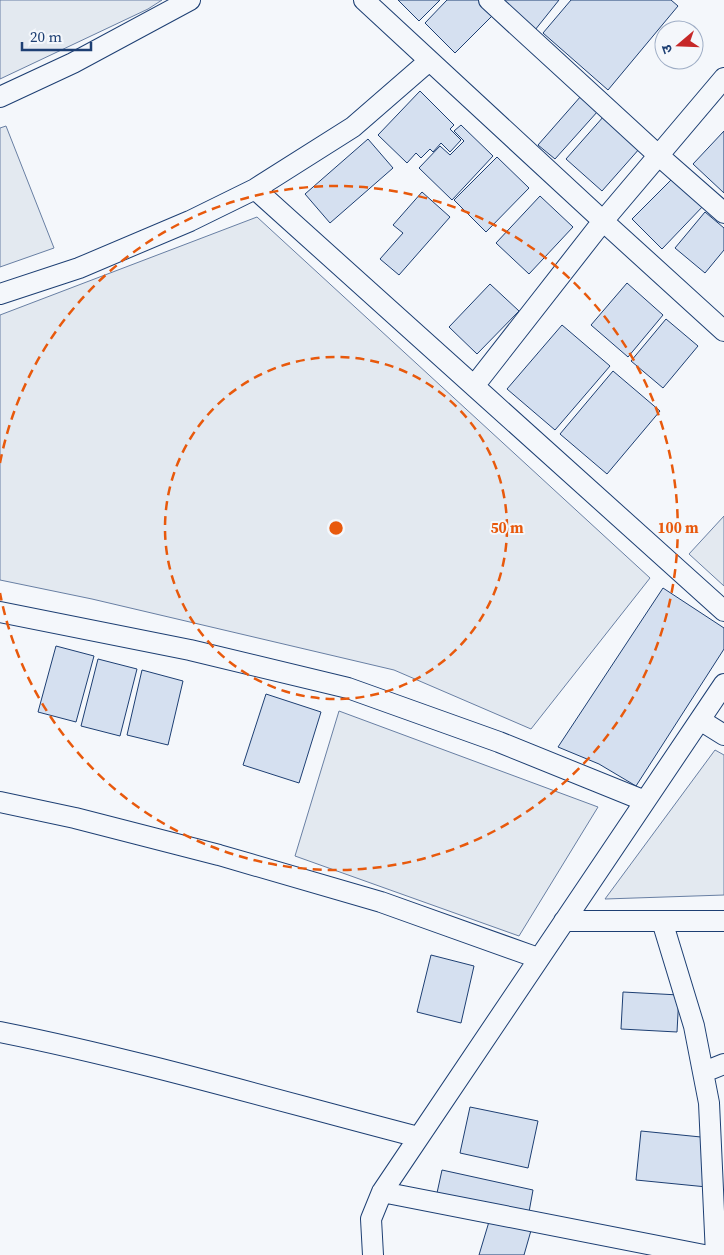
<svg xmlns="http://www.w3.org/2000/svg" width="724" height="1255" font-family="'Source Serif 4','Noto Sans Devanagari',serif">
<rect width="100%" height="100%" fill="#f4f7fb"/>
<path fill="#e3e9f0" stroke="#687fa3" d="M0,0H162L148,9L0,79Z
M6,126L54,248L0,267V128Z
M257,217L650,578L531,729L394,670L92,599L0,580V315Z
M724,516V586L689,554Z
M339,711L598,807L519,936L295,856Z
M715,750L724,755V895L605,899Z"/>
<path fill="#d5e0f0" stroke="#1d3f73" d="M398,0H440L419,21Z
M447,0H480L494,14L455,53L425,23Z
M499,0H559L535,30Z
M571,0H671L678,6L608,90L543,33Z
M420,91L454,125L450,129L461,140L450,152L441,143L433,152L430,149L421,158L416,153L407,163L378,135Z
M581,96L598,111L555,159L538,145Z
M604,116L640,148L602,191L566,159Z
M461,125L493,156L452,200L419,168L440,146L450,155L464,141L454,131Z
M724,131V193L693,164Z
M368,139L393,168L330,223L305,194Z
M497,157L529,188L486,232L454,200Z
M676,175L705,204L662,249L632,219Z
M422,192L450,217L399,275L380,259L403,233L393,225Z
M540,196L573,227L529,274L496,243Z
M705,212L724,228V250L705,273L675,248Z
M627,283L663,315L628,357L591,325Z
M490,284L519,311L477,354L449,327Z
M666,319L698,346L663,388L631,361Z
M562,325L610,366L555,430L507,389Z
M613,371L660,411L607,474L560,434Z
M663,588L724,628V649L636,786L599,764L558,747Z
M56,646L94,656L76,722L38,712Z
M98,659L137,669L120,736L81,726Z
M142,670L183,681L168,745L127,735Z
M266,694L321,712L299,783L243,765Z
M431,955L474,966L461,1023L417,1012Z
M623,992L679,995L677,1032L621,1029Z
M470,1107L538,1121L528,1168L460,1153Z
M641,1131L701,1137L707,1187L636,1180Z
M442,1170L533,1190L529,1212L437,1193Z
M491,1215L532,1227L524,1255H479Z"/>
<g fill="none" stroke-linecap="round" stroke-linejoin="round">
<defs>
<path id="minor" d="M364,0L603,221L724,331
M489,0L658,155L724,213
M0,97L73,63L190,0
M255,189C412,329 567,471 724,611
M0,294L79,268L190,221L255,189L353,127L429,61
M474,386L603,221L724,78
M0,612L190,650L348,688L499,742L645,801
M700,720L724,735
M0,802L75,818L219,855L381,902L538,958
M564,921H724
M662,921L694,1026L709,1103L716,1255
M0,1032C140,1060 279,1101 418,1137
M704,1072L724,1064
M382,1192L704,1255
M373,1255L371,1219L382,1192L724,684"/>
</defs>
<use href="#minor" stroke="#1d3f73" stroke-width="22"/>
<use href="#minor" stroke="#f4f7fb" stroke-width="20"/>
</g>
<g fill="none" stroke="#e8590c" stroke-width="2.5" stroke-dasharray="9 6">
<circle cx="336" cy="528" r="171"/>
<path d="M0 463A342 342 0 1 1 0 593"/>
</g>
<circle cx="336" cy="528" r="8" fill="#e8590c" stroke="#f4f7fb" stroke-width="2.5"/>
<g font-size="15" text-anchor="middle" font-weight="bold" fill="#e8590c" stroke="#f4f7fb" stroke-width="4" stroke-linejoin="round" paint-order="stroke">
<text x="507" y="533">50 m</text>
<text x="678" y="533">100 m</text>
</g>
<g transform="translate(679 45) rotate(251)"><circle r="24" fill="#f4f7fb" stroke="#9eadc5"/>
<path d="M0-4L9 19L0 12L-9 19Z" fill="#c62828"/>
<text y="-8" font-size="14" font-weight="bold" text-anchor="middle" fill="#1d3f73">उ</text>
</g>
<path d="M22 42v8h69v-8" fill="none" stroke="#1d3f73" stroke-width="2.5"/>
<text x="30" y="42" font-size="15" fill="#1d3f73" stroke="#f4f7fb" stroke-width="4" paint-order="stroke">20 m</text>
</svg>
